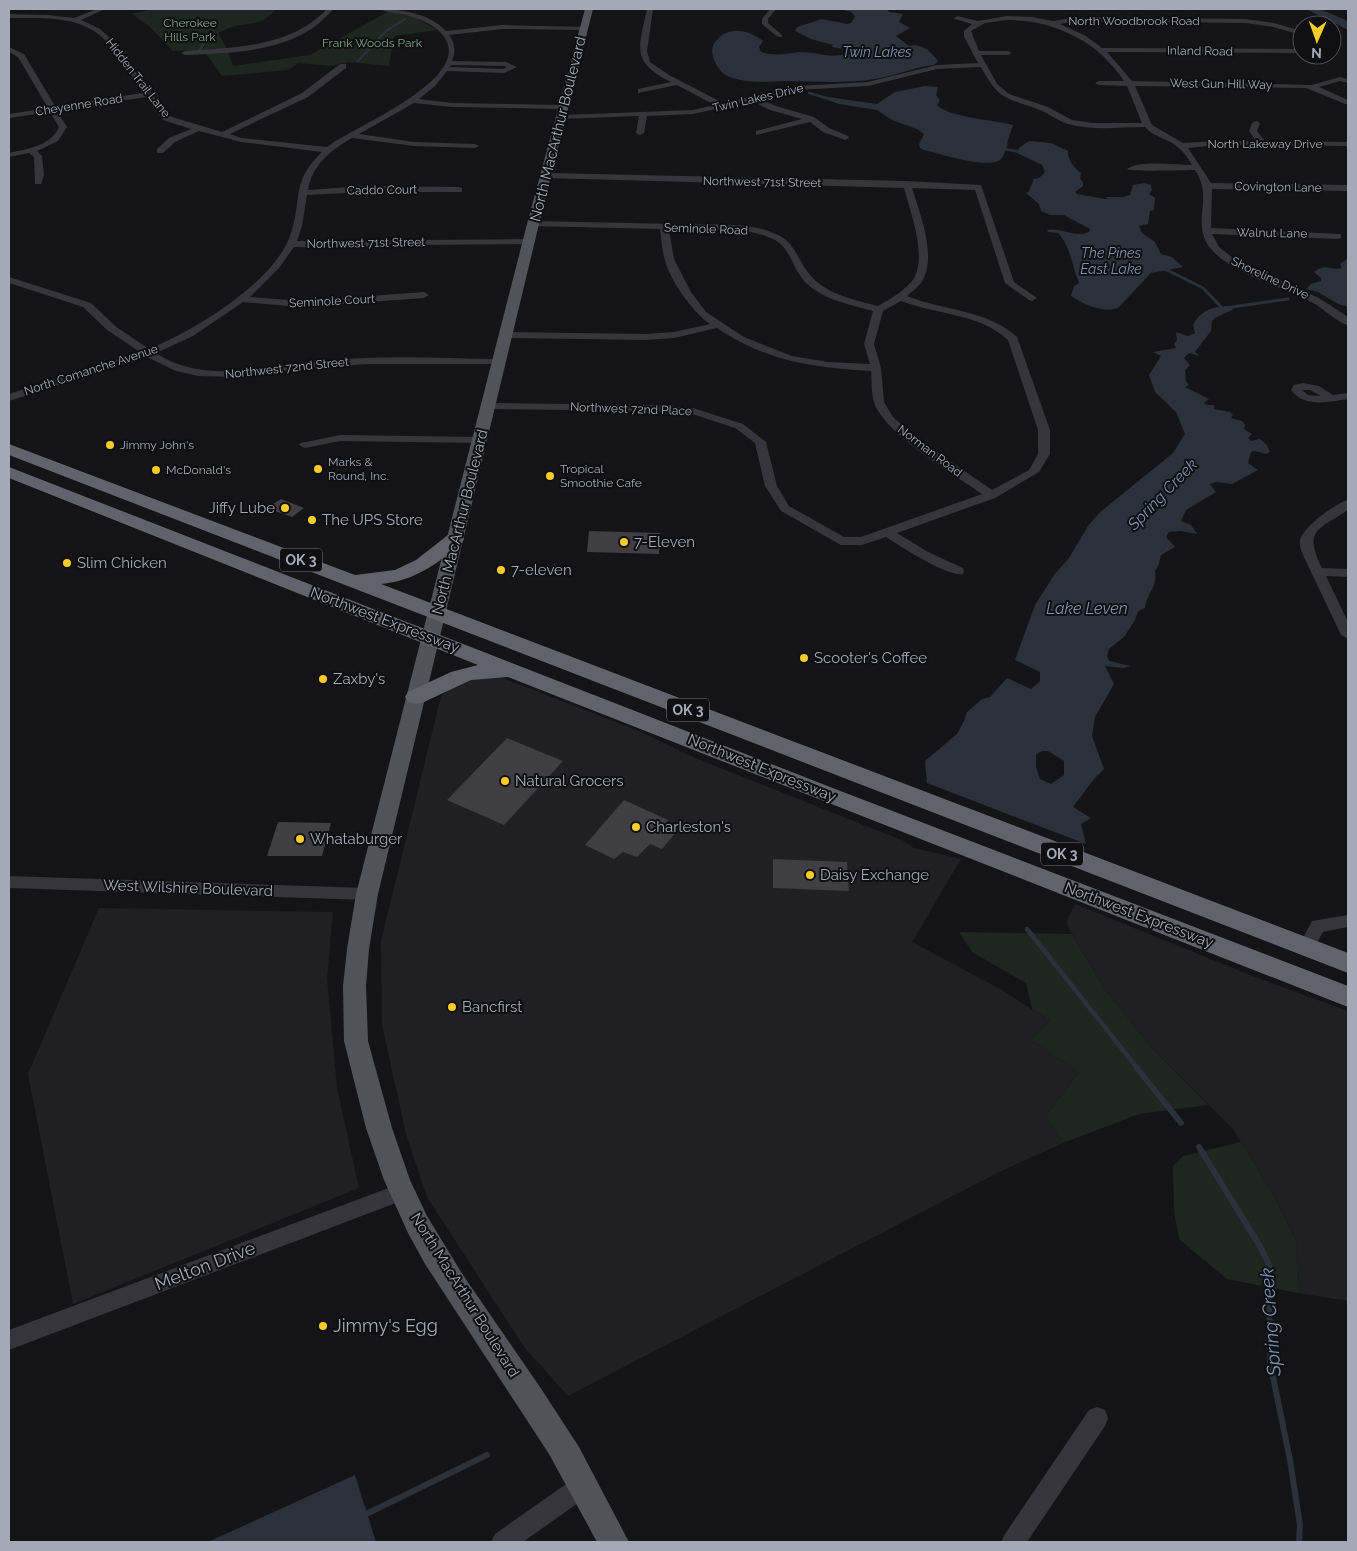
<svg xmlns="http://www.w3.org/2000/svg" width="1357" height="1551" font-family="Raleway,sans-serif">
<rect width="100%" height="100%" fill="#141416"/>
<path fill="#202023" d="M500,677L639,731L695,758L904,841L914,848L961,859L912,942L1000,989L1050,1021L1031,1040L1079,1072L1046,1116L1063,1143L997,1173L568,1396L524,1347L427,1197L406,1134L382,1025L381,941L441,696L462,679Z
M1075,904L1255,977L1348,1011V1301L1298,1293L1296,1241L1274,1196L1233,1129L1149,1045L1103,987L1066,923Z
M99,908L333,912L327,978L337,1088L359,1188L73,1304L28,1074Z"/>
<path fill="#1e2620" d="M152,9H276C267,21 255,24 241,25C234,25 225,30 218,33L227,49L173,51L150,27L132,14Z
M389,11L416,18L438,30L394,36L389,66L349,62L331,66L298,63L288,70L222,76L206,54L228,52L233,66L310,55Z
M959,932L1072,934L1103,987L1149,1045L1208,1105L1139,1114L1063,1143L1046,1116L1079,1072L1031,1040L1050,1021L1032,1009L1026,983L972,952Z
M1241,1142L1274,1196L1296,1241L1298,1293L1227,1279L1179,1239L1174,1211L1173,1166L1183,1156Z"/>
<path fill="#2a313a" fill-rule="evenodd" d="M839,9H887L889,12L903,14L899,22L910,28L896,36L909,46C922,43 930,51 938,61L934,65C914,67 896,76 875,79C845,84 814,81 784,81C765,82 741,84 724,74C720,71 717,66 715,62C712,56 711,49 714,44C726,25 747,29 763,41L759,47L761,52C776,57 786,53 800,52C818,52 834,60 851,52L850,50L832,47L833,45L811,39L795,31L797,27L822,19L847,24L851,23L855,16L851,12Z
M1306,9H1320L1348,21V30Z
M925,86L938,87L936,95L940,100L937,105C947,117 995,120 1013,125L1007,143L1008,144C1006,149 1003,158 1000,160C986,169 941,154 924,150L920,148L919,144L924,134L917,129L892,120L877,110L839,104L819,97L821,96L877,104L895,92Z
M1029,141L1051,143L1068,151C1067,159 1074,168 1081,173L1080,179L1083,182V186L1075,192L1077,194L1105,199H1108L1106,197H1123L1130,195L1133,185L1144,183L1151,185L1152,190L1149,194L1155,198L1154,210L1150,211L1148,224L1139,226L1142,233L1155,242L1161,254L1172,257L1183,267L1151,273L1118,308C1102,313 1085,305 1071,296L1074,286L1079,283C1072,266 1071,247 1058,233L1048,232L1047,230C1061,227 1075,238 1089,232L1090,229L1064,215H1050L1041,211L1039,204L1026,193L1029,191L1034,179L1039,178L1045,172L1042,165L1017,153L1019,148Z
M1348,258V307L1338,304L1318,292L1306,289L1311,284L1321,281V278L1314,272C1326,262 1331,271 1342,268L1340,264Z
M1227,306L1234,309L1215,318L1212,321L1211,331L1195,352L1200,356L1189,353L1184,358L1190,365L1185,370L1186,381L1189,385L1185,387L1209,399L1204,403L1207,405H1214V409L1230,412L1233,415L1231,418L1242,421L1245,425L1244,429L1252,434L1248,438L1251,441L1260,439L1267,445L1270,452L1266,454L1255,451L1251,452L1248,463L1258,470L1232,484L1216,482L1210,484L1216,492L1186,510L1181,521L1191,525L1197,534L1181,531L1169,532L1166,537L1175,547L1161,555L1159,564L1155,571C1158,587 1147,592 1145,608L1138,611L1135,620L1124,637L1109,649L1107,656L1109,661L1130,666L1124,668L1105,666L1114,684L1095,717L1092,736L1104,769L1094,779L1073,807L1091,818L1081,824L1086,844L927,783L925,761L957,734L964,721L967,712L982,699L990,697L1007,678L1031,689L1040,681V672L1015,660L1035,605L1054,575L1069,558L1088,526L1099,513L1173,453L1185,434L1176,412L1155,392L1149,375L1161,356L1153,352L1176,348L1174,344L1177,340L1176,332L1188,336L1195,333L1193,325C1201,310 1212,307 1227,306ZM1042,751H1048L1064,761V775L1051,784L1040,779L1036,767V755Z
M355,1475L376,1542H208Z"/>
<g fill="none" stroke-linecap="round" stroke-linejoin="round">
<path stroke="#2a313a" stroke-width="2.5" d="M198,53L204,43
M358,61L386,31L405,19
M809,93L826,98
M1003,149L1022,152"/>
<path stroke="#2a313a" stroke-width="3" d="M1163,268L1203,288L1223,309
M1225,308L1288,299"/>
<path stroke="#2a313a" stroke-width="4.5" d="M1027,929L1138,1069"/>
<path stroke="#2a313a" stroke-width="6" d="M1137,1068L1181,1123
M1199,1147L1261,1248L1269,1265L1270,1362L1290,1460L1300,1525L1299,1542
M362,1516L487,1455"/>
</g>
<path fill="#3e3e43" d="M281,499L304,508L292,517L266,508Z
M589,531L660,533L659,554L587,552Z
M507,738L563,761L504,825L447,800Z
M624,800L668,820L665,824L678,830L662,849L650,844L637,857L623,852L614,859L585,845Z
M278,822L331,823L322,856H267Z
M773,859L847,862L849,891L773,888Z"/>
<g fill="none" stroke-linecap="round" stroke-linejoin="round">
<path fill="#35353b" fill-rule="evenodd" d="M97,9H105L81,20L100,29L109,37L169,116L222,132L302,93L340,64H346V68L308,97L230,134L241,138L327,147C350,128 484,76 440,32C431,23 417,18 405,15C397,13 386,13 380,9C401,9 431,14 446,31L502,25L586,27L587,28L584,30L502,29L449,35C455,43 456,51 452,61L506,62L517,67L504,73L447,71L435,86L419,99L452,103L564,105L568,107L564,109L452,107L414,103L359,134L414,142L475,144L479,146L475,148L414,146L352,138C331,150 312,165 308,190L364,186L459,187L462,188V192H364L307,195L302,226L297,241L530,239L535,242L533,244L405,245L343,248L294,247L279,268L250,297L300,301L424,292L429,295L424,298L300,307L243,302L193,336L156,353C199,382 253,369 301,363C323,360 344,359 366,358C410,356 456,359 500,359L505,362L504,364H369L318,367L235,377L198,376L176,371L147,357L9,401V394L140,352L107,330L83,307L9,283V277L91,303L115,326L149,349C194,331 273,283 290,236C303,199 290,182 322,152L241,142L199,131L175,142L163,153H157V149L169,138L191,129L163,120L146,97L57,111L67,127L58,141L37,151L42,156L44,175L41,184H35L34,157L29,153L9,157V153C27,149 51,146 59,127L50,112L9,118V114L48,108L18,57L9,52V47L24,54L55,106L143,93C131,75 119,55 104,39C81,15 40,18 9,18V14L48,15L74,18ZM451,65L505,66L507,67L503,69L450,67Z
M327,9H333C299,52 236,53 185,55L181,53L185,51C234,48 291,47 327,9Z
M647,9H653L647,51L650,62L669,75L723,103L797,86L868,82L937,65L978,63L964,37V31L972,24L955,19L954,18L957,16L978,21L1007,16L1032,17L1053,21L1077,17L1246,19L1274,23L1302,31V35L1273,27L1246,23L1077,21L1060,24L1086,36L1102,48L1302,49V53L1107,52L1132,81L1312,85L1340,77L1348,79V83L1340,81L1319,87L1348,100V105L1306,88L1135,86L1152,125L1183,143L1219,141H1256L1249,131L1252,123L1256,121L1260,123L1257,131L1265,141L1348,142V146L1219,145L1188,148L1211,183L1348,185V191L1212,189L1211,228L1341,234V238L1338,239L1212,234L1219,247L1233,258L1319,298L1348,317V325C1338,323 1323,308 1313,303C1284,287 1215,270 1204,237C1196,213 1212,197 1195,170C1185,170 1131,172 1127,169C1139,160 1176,165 1192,165C1186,154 1178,145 1166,140C1158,136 1151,134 1145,127C1121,127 1092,131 1068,124C1058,121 1050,114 1040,110C1006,97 1000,102 981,67L937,69L868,86L797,90L760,99L776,106L814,117L829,128L848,136L849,138L845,140L823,132L810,122L756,135V131L802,119L770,110L752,101L693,114L647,116L644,133L640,135L636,133L639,116L559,119V115H562L693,110L715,105L677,85L638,93V89L671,82C630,62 639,47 647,9ZM1007,20C1054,20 1098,41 1124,81H1099L1095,83L1099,85L1127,86L1142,123H1093L1072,120L1048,107L1009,94L997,84L981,55H1008L1012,53L1008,51H979L971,31L985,23Z
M770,9H776L768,19V23L782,35V37H778L762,24V19Z
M547,173L907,181L981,185L1014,282L1037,298L1032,301L1029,300L1005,283L975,190L912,188C920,214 938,258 921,283C917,288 911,292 907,296C944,311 986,309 1017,337L1050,430V454L1039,472L995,498L897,533L928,552L963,568L964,571L963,574C947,577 900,546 886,537L862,545H841L781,511L765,486L755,443L735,428L692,414L654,411L490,409L484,406L490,403L654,405L693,408L743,424L766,442L777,486L789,506L844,537H861L982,494C955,475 883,433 874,402C871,393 872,380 871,371C812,367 768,362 717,328L674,338L645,340L507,338L502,335L507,332L645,334L674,332L710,324C692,312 669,279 664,257C662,248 661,238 660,229L530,226V222L533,221C581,222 630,223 678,224C710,225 747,221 776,234C797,243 798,263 812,277C828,295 856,300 878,306C890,299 903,292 912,281C929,259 910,212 904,188L544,178V174ZM669,230C699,230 748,225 775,240C790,249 792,265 801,277C817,299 849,304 873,311L864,344L870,364L828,362L792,356L744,337L706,312L691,292L674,259ZM901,301C937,315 979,313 1008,340L1038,430V454L1029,470L992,490L914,436L893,417L884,402L881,368L874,344L883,311Z
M1303,383L1319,386L1333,395L1348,393V399C1329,402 1304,408 1291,390L1294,385ZM1302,390H1310L1321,396L1308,395Z
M340,435L481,437L487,440L481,443L340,441L305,448L299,445L301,443Z
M1348,500V510C1318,530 1303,530 1322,568L1348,569V577L1326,576L1348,622V639L1341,635L1303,555C1301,550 1299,545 1300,540C1303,527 1336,503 1348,500Z
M9,876L367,888L373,890L375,894L373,898L367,900L9,888Z
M1348,915V927L1323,932L1312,952L1306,954L1300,952L1298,947L1312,921Z
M402,1183L409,1186L412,1192L409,1198L9,1350V1330Z
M1097,1407L1105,1410L1108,1418L1105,1426L1027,1542H1001L1005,1534L1089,1410Z
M584,1474L592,1477L595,1485L592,1493L523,1542H491L495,1534L576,1477Z"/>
<path fill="#51525a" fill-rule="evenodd" d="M585,9H593L539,224L378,894L369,949L366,986L368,1041L392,1128L410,1180L427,1216L463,1275L542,1390L579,1447L629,1542H597L549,1454L425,1264L408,1233L384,1180L366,1128L344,1041L343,986L347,949L356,894L527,224Z"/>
<path fill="#61626c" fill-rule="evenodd" d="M9,444L355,575L395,570L416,560L448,535L455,533L462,535L464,539L462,543C437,564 414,581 381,584L1348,953V973L9,455Z
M9,467L825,785L1348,986V1007L508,677L471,680L424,702L416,704L408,702L405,697L408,692L451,672L478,665L9,478Z"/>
</g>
<g fill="#facc28" stroke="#0f0f11" stroke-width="2">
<circle cx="110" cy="445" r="5"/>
<circle cx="318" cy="469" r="5"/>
<circle cx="156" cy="470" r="5"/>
<circle cx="550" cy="476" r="5"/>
<circle cx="285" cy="508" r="5"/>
<circle cx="312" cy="520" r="5"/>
<circle cx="624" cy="542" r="5"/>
<circle cx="67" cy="563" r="5"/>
<circle cx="501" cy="570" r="5"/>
<circle cx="804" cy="658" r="5"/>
<circle cx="323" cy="679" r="5"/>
<circle cx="505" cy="781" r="5"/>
<circle cx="636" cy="827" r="5"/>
<circle cx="300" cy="839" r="5"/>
<circle cx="810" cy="875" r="5"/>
<circle cx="452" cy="1007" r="5"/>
<circle cx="323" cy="1326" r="5"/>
</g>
<g text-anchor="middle" stroke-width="4" stroke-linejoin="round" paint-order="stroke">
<g font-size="12" fill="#a5a8b7" stroke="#0f0f11">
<text x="1134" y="25">North Woodbrook Road</text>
<text transform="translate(1200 51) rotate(1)" y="4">Inland Road</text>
<text transform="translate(138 78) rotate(52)" y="4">Hidden Trail Lane</text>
<text transform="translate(1221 84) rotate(1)" y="4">West Gun Hill Way</text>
<text transform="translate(758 98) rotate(-13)" y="4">Twin Lakes Drive</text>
<text transform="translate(79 105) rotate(-9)" y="4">Cheyenne Road</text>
<text x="1265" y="148">North Lakeway Drive</text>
<text transform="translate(762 182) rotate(1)" y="4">Northwest 71st Street</text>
<text transform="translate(1278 187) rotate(1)" y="4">Covington Lane</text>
<text transform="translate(382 190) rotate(-1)" y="4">Caddo Court</text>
<text transform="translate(706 229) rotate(2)" y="4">Seminole Road</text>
<text transform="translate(1272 233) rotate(1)" y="4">Walnut Lane</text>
<text transform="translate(366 243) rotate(-1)" y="4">Northwest 71st Street</text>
<text transform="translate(1270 278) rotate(25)" y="4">Shoreline Drive</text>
<text transform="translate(332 301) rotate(-3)" y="4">Seminole Court</text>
<text transform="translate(287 368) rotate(-6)" y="4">Northwest 72nd Street</text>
<text transform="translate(91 370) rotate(-18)" y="4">North Comanche Avenue</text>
<text transform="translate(631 409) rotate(2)" y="4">Northwest 72nd Place</text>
<text transform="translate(930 451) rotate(37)" y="4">Norman Road</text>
</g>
<g font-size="12" fill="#7ba382" stroke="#0f0f11">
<text x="190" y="27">Cherokee<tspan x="190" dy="14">Hills Park</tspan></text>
<text x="372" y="47">Frank Woods Park</text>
</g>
<g font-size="12" fill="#a5a8b7" stroke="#0f0f11" text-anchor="start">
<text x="120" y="449">Jimmy John's</text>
<text x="328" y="466">Marks &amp;<tspan x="328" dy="14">Round, Inc.</tspan></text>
<text x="560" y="473">Tropical<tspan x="560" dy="14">Smoothie Cafe</tspan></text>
<text x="166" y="474">McDonald's</text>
</g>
<g font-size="14" font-style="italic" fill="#7a92b4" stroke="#0f0f11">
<text x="877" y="57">Twin Lakes</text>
<text x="1111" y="258">The Pines<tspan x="1111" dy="16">East Lake</tspan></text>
</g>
<g fill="#0f0f11" stroke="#787a85" stroke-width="1">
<rect x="280" y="548.5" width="42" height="23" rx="4"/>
<rect x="667" y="698.5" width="42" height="23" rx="4"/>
<rect x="1041" y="842.5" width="42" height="23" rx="4"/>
</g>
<g font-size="14" font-weight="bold" fill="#a5a8b7">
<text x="301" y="565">OK 3</text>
<text x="688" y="715">OK 3</text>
<text x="1062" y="859">OK 3</text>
</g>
<g font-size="15" fill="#a5a8b7" stroke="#0f0f11">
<text transform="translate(558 129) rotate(-76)" y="5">North MacArthur Boulevard</text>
<text transform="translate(460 522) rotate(-76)" y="5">North MacArthur Boulevard</text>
<text transform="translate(385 620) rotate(21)" y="5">Northwest Expressway</text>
<text transform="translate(762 768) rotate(22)" y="5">Northwest Expressway</text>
<text transform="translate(188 888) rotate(2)" y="5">West Wilshire Boulevard</text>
<text transform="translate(1139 915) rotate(21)" y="5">Northwest Expressway</text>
<text transform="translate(465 1295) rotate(58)" y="5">North MacArthur Boulevard</text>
</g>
<g font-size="15" fill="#a5a8b7" stroke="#0f0f11" text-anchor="start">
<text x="275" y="513" text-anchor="end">Jiffy Lube</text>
<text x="322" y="525">The UPS Store</text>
<text x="634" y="547">7-Eleven</text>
<text x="77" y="568">Slim Chicken</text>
<text x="511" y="575">7-eleven</text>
<text x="814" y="663">Scooter's Coffee</text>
<text x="333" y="684">Zaxby's</text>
<text x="515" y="786">Natural Grocers</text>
<text x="646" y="832">Charleston's</text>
<text x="310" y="844">Whataburger</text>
<text x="820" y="880">Daisy Exchange</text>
<text x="462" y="1012">Bancfirst</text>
</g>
<g font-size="16" font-style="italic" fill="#7a92b4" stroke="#0f0f11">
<text transform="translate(1162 494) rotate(-46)" y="6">Spring Creek</text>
<text x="1087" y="614">Lake Leven</text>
</g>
<g font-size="18" fill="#a5a8b7" stroke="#0f0f11">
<text transform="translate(205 1266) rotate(-21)" y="6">Melton Drive</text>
</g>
<g font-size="18" fill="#a5a8b7" stroke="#0f0f11" text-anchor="start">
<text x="333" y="1332">Jimmy's Egg</text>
</g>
<g font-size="19" font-style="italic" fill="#7a92b4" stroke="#0f0f11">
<text transform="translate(1270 1322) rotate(-94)" y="7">Spring Creek</text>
</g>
</g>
<rect width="1357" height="1551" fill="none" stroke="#a5a8b7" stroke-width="20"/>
<g transform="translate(1317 40) rotate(182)"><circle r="24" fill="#0f0f11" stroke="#4b4c53"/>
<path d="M0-4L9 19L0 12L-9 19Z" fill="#facc28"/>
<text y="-8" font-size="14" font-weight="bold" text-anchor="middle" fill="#a5a8b7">N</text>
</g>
</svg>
